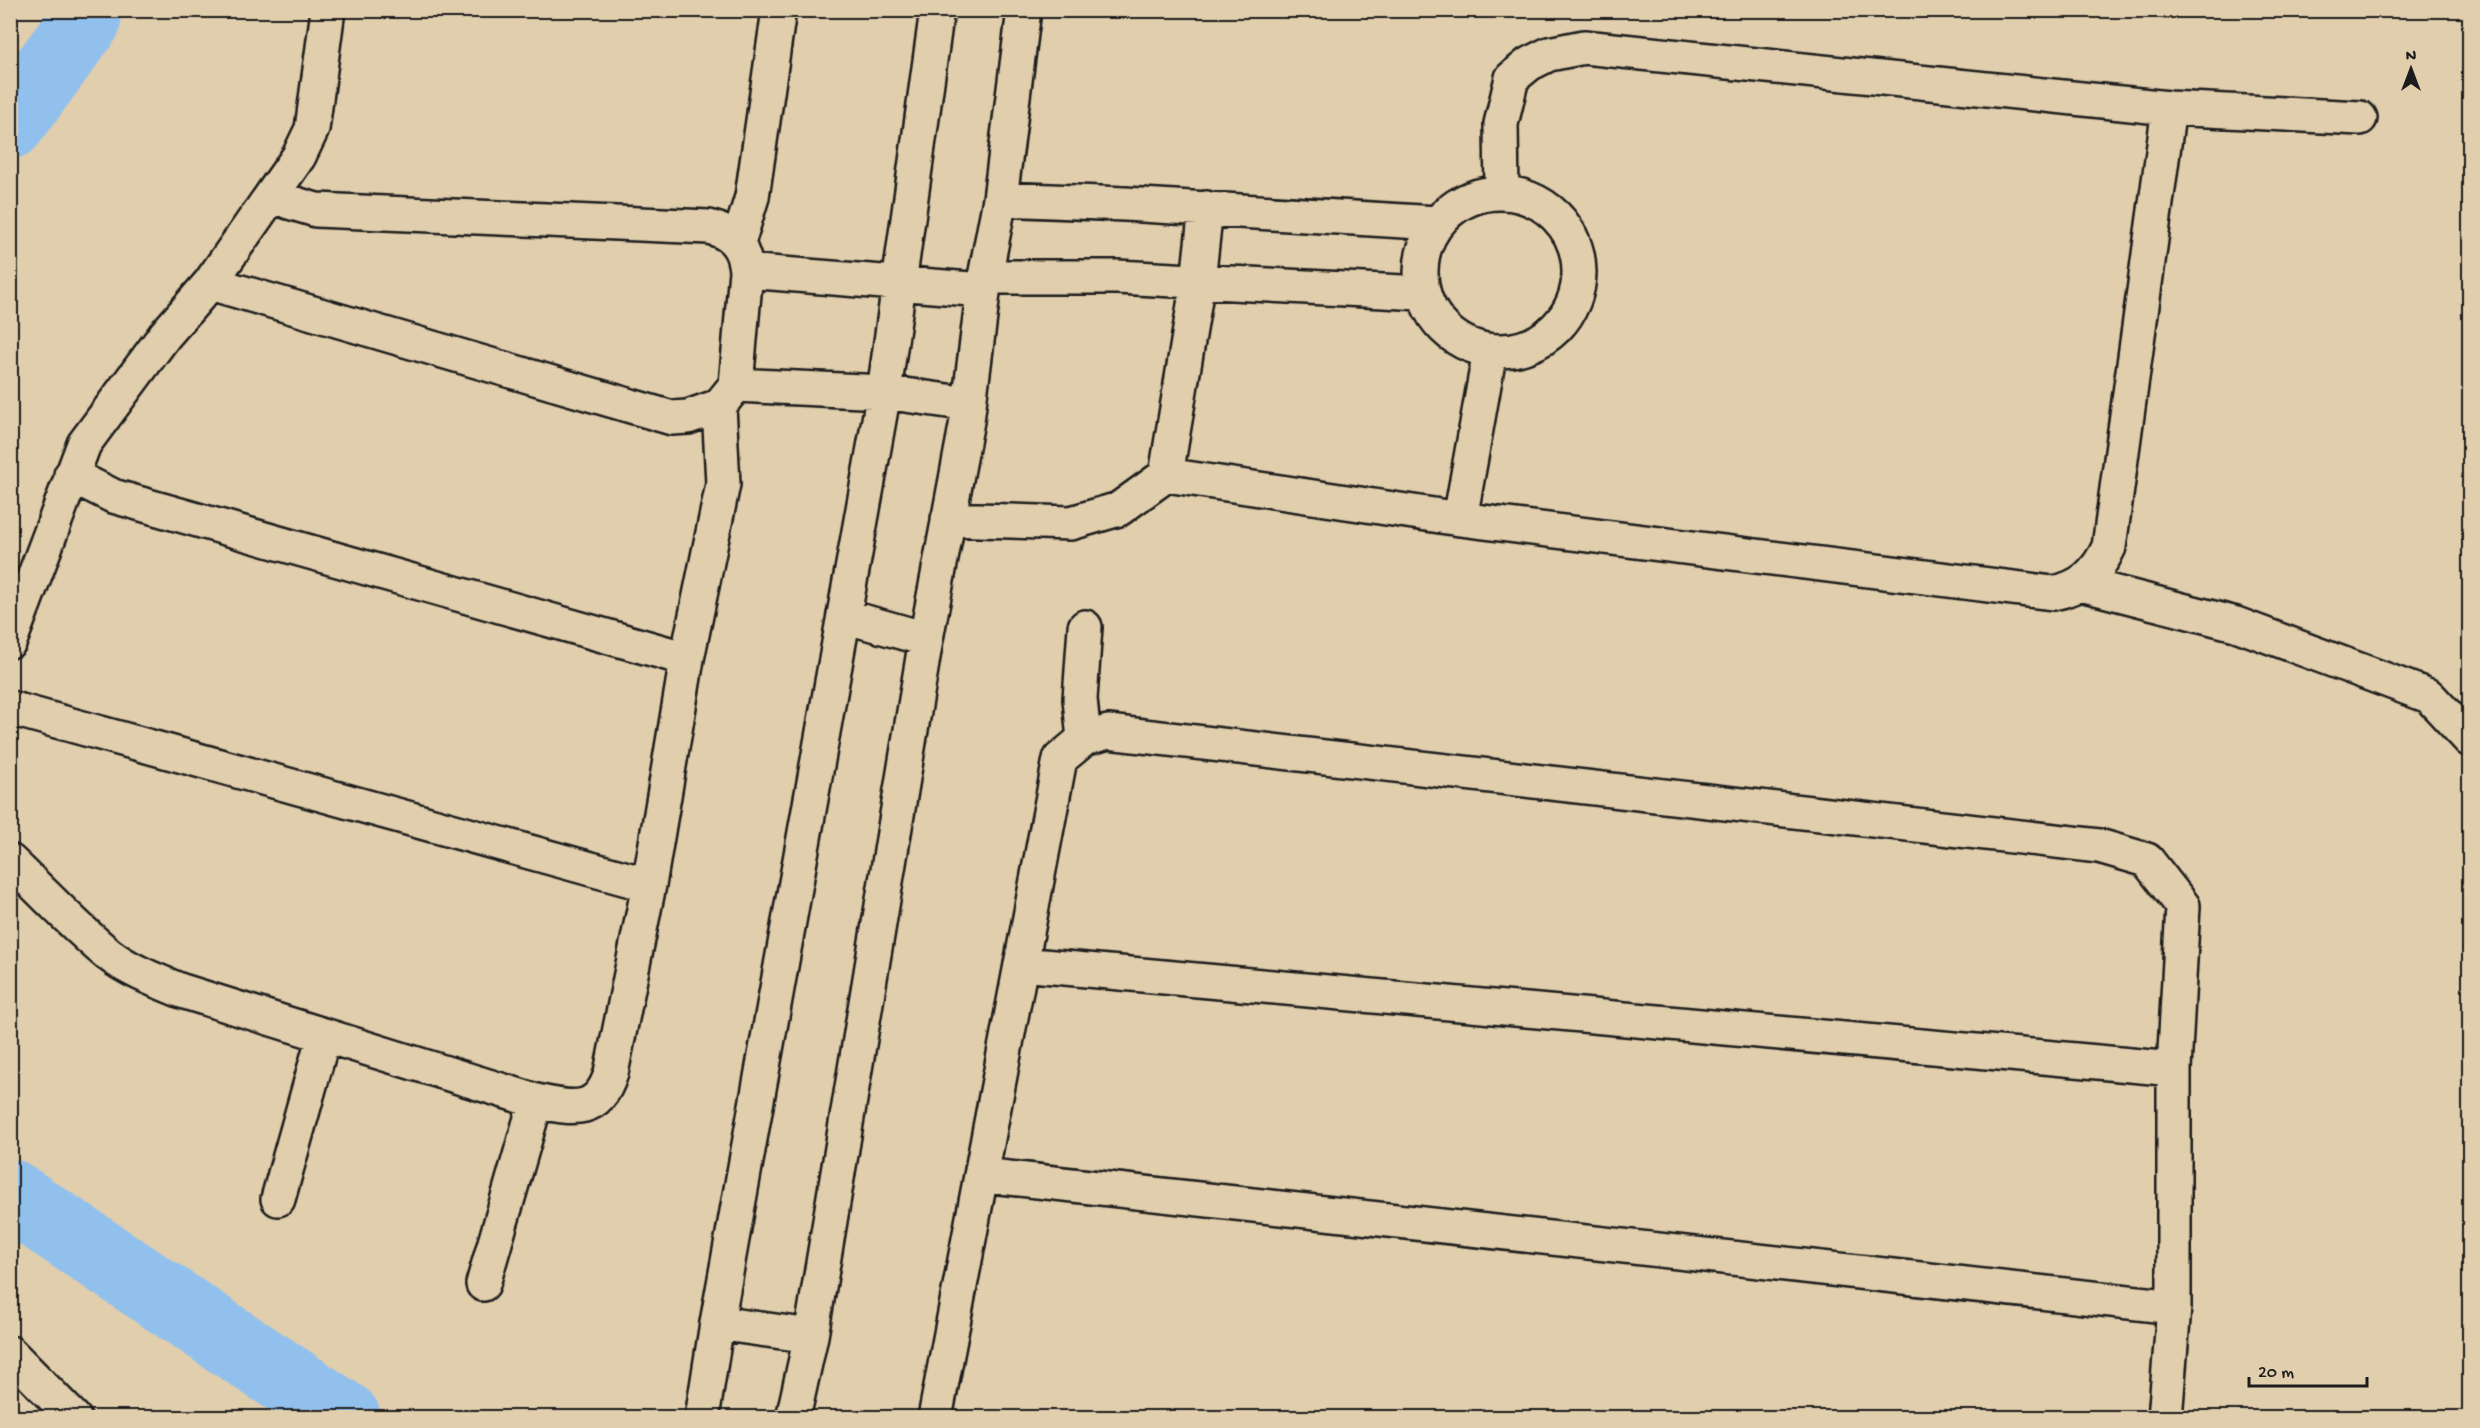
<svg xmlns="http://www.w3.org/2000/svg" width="2480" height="1428" font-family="'Gochi Hand',sans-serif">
<rect width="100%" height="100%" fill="#e1ceac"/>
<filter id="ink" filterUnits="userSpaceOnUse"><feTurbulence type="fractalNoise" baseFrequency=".0167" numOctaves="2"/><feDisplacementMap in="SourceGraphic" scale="12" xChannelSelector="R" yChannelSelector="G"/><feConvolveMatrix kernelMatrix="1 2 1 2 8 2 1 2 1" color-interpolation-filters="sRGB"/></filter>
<g filter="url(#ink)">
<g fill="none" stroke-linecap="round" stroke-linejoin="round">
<path stroke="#92c0ed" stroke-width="72" d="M10,123L85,21L86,10
M10,1195L345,1418"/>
<defs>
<path id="minor" d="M1421 272a79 79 0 1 1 158 0a79 79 0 1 1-158 0Z
M1502,193L1501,124L1512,78L1529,64L1549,54L1584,47L2169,108L2360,118
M1000,199L1125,204L1437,223
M738,243L752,197L779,10
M746,271L983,290
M985,277H1117L1422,293
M210,283L672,418L688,417L719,406L736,385L746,271C744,247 733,233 709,227L316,210L289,202L273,195
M736,385L884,392L969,404
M71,475L113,496L687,659
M1166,475L1460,519L2053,593C2081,588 2097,573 2109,547L2169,108
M948,519L1071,523L1119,509L1166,475L1198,281L1206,208
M1460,519L1490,351
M2081,584L2236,624L2429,696L2470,740
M844,616L926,639
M10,641L84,444L165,335L210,283L299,156L312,129L328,10
M10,708L649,885
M1084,739L1080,699L1085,627
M10,861C42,891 75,927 108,954C130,971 157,981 182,991L536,1101C571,1108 598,1116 611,1073L649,885L687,659L723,484L719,406
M1021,964L2174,1069
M982,1175L2174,1307
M278,1199L324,1035
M483,1284L536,1101
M717,1323L811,1336
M10,1353L74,1418
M702,1418L717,1323L884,392L937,10
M793,1418L811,1336L926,639L967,421L985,277L1000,199L1024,10
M935,1418L1060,759L1084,739L1108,732L2099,846L2147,860L2183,906L2174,1069V1307L2165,1418"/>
</defs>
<use href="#minor" stroke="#1c1c1c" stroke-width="38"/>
<use href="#minor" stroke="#e1ceac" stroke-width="33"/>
</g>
</g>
<rect width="2480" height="1428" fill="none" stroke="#e1ceac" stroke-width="36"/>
<rect x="18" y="18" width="2444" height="1392" fill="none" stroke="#1c1c1c" stroke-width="2" filter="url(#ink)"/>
<g transform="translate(2411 69)" stroke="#e1ceac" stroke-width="4.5" paint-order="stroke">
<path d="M0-4.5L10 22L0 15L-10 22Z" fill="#1c1c1c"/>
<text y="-9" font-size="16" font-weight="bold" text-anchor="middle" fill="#1c1c1c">N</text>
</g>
<path d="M2249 1377v9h118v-9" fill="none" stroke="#1c1c1c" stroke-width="3"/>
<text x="2258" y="1377" font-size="18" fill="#1c1c1c" stroke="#e1ceac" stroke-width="4.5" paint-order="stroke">20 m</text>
</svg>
